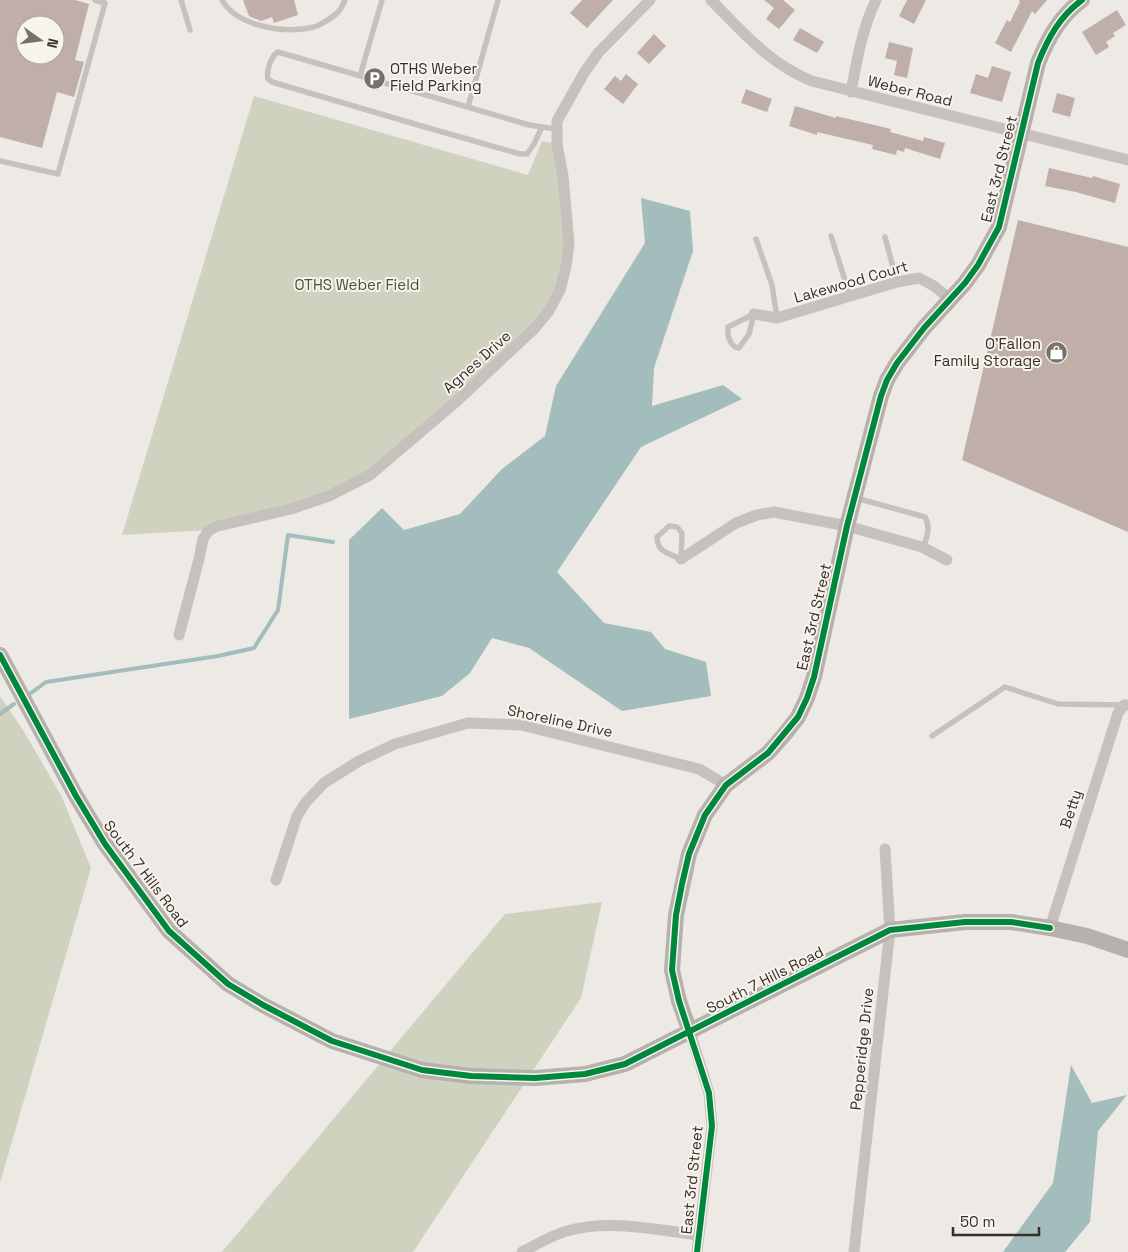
<svg xmlns="http://www.w3.org/2000/svg" width="1128" height="1252" font-family="'Space Grotesk',sans-serif">
<rect width="100%" height="100%" fill="#ede9e4"/>
<path fill="#ced2bf" d="M254,96L528,175L542,141L557,144L566,267L534,329L350,487L209,530L122,535Z
M0,696L23,730L61,795L91,868L0,1183Z
M602,902L581,998L413,1252H222L505,914Z"/>
<path fill="#a2bdbc" d="M641,198L690,211L693,251L654,368L652,406L723,385L742,399L641,447L557,572L604,623L651,632L665,649L706,662L711,696L622,711L529,648L492,638L470,673L442,696L349,719V540L382,508L404,530L460,514L502,469L545,436L556,386L645,243Z
M1071,1065L1092,1103L1127,1095L1098,1131L1090,1222L1065,1252H1003L1053,1183Z"/>
<g fill="none" stroke-linecap="round" stroke-linejoin="round">
<path stroke="#a2bdbc" stroke-width="4" d="M31,693L46,682L218,656L254,648L278,610L288,535L333,542
M0,714L14,704"/>
</g>
<path fill="#bfafa8" fill-rule="evenodd" d="M0,0H75L89,4L75,60L84,62L74,97L57,92L42,148L0,137ZM25,25H55V55H25Z
M243,0H294L298,15L274,23L272,17L261,21L249,16Z
M582,0H613L587,28L570,13Z
M764,0H783L795,10L779,29L766,19L774,8Z
M907,0H926L914,24L899,16Z
M1019,0H1047L1035,14L1032,11L1011,52L995,43L1007,20L1010,22L1020,2Z
M1117,10L1126,25L1113,33L1115,36L1106,42L1109,47L1096,55L1082,32Z
M800,28L824,42L817,53L793,40Z
M654,34L666,46L649,64L637,53Z
M889,42L913,48L907,78L894,75L897,61L885,58Z
M992,66L1011,72L1002,102L970,93L976,74L988,78Z
M626,74L638,84L623,104L604,89L615,76L621,81Z
M746,89L772,99L767,112L741,103Z
M1057,93L1075,98L1070,117L1052,112Z
M795,106L836,118V116L891,129L890,132L923,141L924,137L945,143L940,159L905,148L904,152L897,150L896,155L872,149L873,145L817,132V135L789,126Z
M1049,168L1092,178L1093,176L1120,184L1115,203L1076,192L1045,186Z
M1018,220L1128,247V532L962,460Z"/>
<g fill="none" stroke-linecap="round" stroke-linejoin="round">
<path stroke="#c6c1bd" stroke-width="5.5" d="M181,0L190,30
M222,0C237,27 286,34 314,27C320,25 332,18 337,13C341,10 343,4 345,0
M360,76L382,0
M468,107L498,0
M542,127L534,144L527,154H520L418,125L272,82L268,79C266,71 271,56 278,52L529,125L556,129
M0,161L58,174L105,3L95,0
M831,236L850,296
M885,237L897,282
M756,239L772,285L777,318
M754,314L749,334L739,348C730,347 727,335 728,327Z
M856,498L925,517C931,527 927,537 923,548
M669,526L677,527L682,533L681,559C668,553 657,552 657,537Z
M932,736L1005,687L1058,704L1124,705"/>
<path stroke="#c6c1bd" stroke-width="11" d="M711,0C743,32 769,64 812,81L1128,160
M851,92C857,60 862,29 876,0
M754,314L777,318L897,282L919,278L934,286L950,299
M681,559L736,523L757,515L774,512L847,526L922,547L947,560
M179,635L199,559L203,539L209,530L218,526L291,509L329,496L370,475L457,401L534,329L549,311L560,290L566,267L569,244L563,176L557,144V121L584,73L598,53L650,0
M276,880L297,816L306,802L324,783L359,761L395,744L468,723L521,725L699,769L726,785
M1050,928L1118,713L1124,705H1128
M690,1032L709,1093L712,1126L697,1252
M522,1252C536,1245 552,1235 567,1231C609,1219 657,1230 699,1235
M854,1252L890,930L885,849"/>
<path stroke="#b7b1ad" stroke-width="16" d="M0,655L76,796L105,844L169,931L228,984L263,1005L332,1041L422,1070L471,1076L535,1078L585,1074L625,1064L890,930L965,922H1011L1050,928L1087,936L1128,950
M690,1032L679,1001L672,970L676,915L689,854L705,815L726,785L768,753L784,735L798,717L807,698L814,677L847,526L881,396L887,380L897,363L924,328L965,283L978,265L999,227L1038,63C1048,38 1060,16 1082,0"/>
<defs>
<path id="cycleway" d="M0,655L76,796L105,844L169,931L228,984L263,1005L332,1041L422,1070L471,1076L535,1078L585,1074L625,1064L890,930L965,922H1011L1050,928
M697,1252L712,1126L709,1093L679,1001L672,970L676,915L682,884L689,854L705,815L726,785L768,753L798,717L807,698L814,677L847,526L881,396L887,380L897,363L924,328L965,283L978,265L999,227L1038,63C1048,38 1060,16 1082,0"/>
</defs>
<use href="#cycleway" stroke="#f9f3ed" stroke-width="9"/>
<use href="#cycleway" stroke="#00873e" stroke-width="6"/>
</g>
<defs>
<symbol id="parking-disc" viewBox="-11 -11 22 22"><circle r="9.5" fill="#77706c" stroke="#f9f3ed"/><path d="M-3.5-5.5H1a3.5 3.5 0 0 1 0 7H-1V5.5H-3.5ZM-1-3.4V-.6H.8a1.4 1.4 0 0 0 0-2.8Z" fill="#fff"/></symbol>
<symbol id="shop-disc" viewBox="-11 -11 22 22"><circle r="9.5" fill="#77706c" stroke="#f9f3ed"/><path d="M-5-2.5h2.3a2.7 3.5 0 0 1 5.4 0H5L5.5 6h-11ZM-1.5-2.5h3a1.5 2.3 0 0 0-3 0Z" fill="#fff"/></symbol>
</defs>
<g fill-rule="evenodd">
<use href="#parking-disc" x="362" y="66" width="25" height="25"/>
<use href="#shop-disc" x="1044" y="340" width="25" height="25"/>
</g>
<g text-anchor="middle" stroke-width="4" stroke-linejoin="round" paint-order="stroke">
<g font-size="15" fill="#372f2b" stroke="#f9f3ed" text-anchor="start">
<text x="390" y="74">OTHS Weber<tspan x="390" dy="17">Field Parking</tspan></text>
<text x="1041" y="349" text-anchor="end">O'Fallon<tspan x="1041" dy="17">Family Storage</tspan></text>
</g>
<g font-size="15" fill="#372f2b" stroke="#f9f3ed">
<text transform="translate(910 91) rotate(14)" y="5">Weber Road</text>
<text transform="translate(999 169) rotate(-76)" y="5">East 3rd Street</text>
<text transform="translate(851 282) rotate(-16)" y="5">Lakewood Court</text>
<text transform="translate(477 362) rotate(-42)" y="5">Agnes Drive</text>
<text transform="translate(814 617) rotate(-77)" y="5">East 3rd Street</text>
<text transform="translate(560 721) rotate(12)" y="5">Shoreline Drive</text>
<text transform="translate(1071 809) rotate(-72)" y="5">Betty</text>
<text transform="translate(146 874) rotate(53)" y="5">South 7 Hills Road</text>
<text transform="translate(765 980) rotate(-27)" y="5">South 7 Hills Road</text>
<text transform="translate(862 1049) rotate(-84)" y="5">Pepperidge Drive</text>
<text transform="translate(692 1180) rotate(-84)" y="5">East 3rd Street</text>
</g>
<g font-size="15" fill="#475331" stroke="#f9f3ed">
<text x="357" y="290">OTHS Weber Field</text>
</g>
</g>
<g transform="translate(40 40) rotate(104)"><circle r="24" fill="#f9f3ed" stroke="#aba59f"/>
<path d="M0-4L9 19L0 12L-9 19Z" fill="#77706c"/>
<text y="-8" font-size="14" font-weight="bold" text-anchor="middle" fill="#372f2b">N</text>
</g>
<path d="M953 1227v8h86v-8" fill="none" stroke="#372f2b" stroke-width="2.5"/>
<text x="960" y="1227" font-size="15" fill="#372f2b" stroke="#f9f3ed" stroke-width="4" paint-order="stroke">50 m</text>
</svg>
